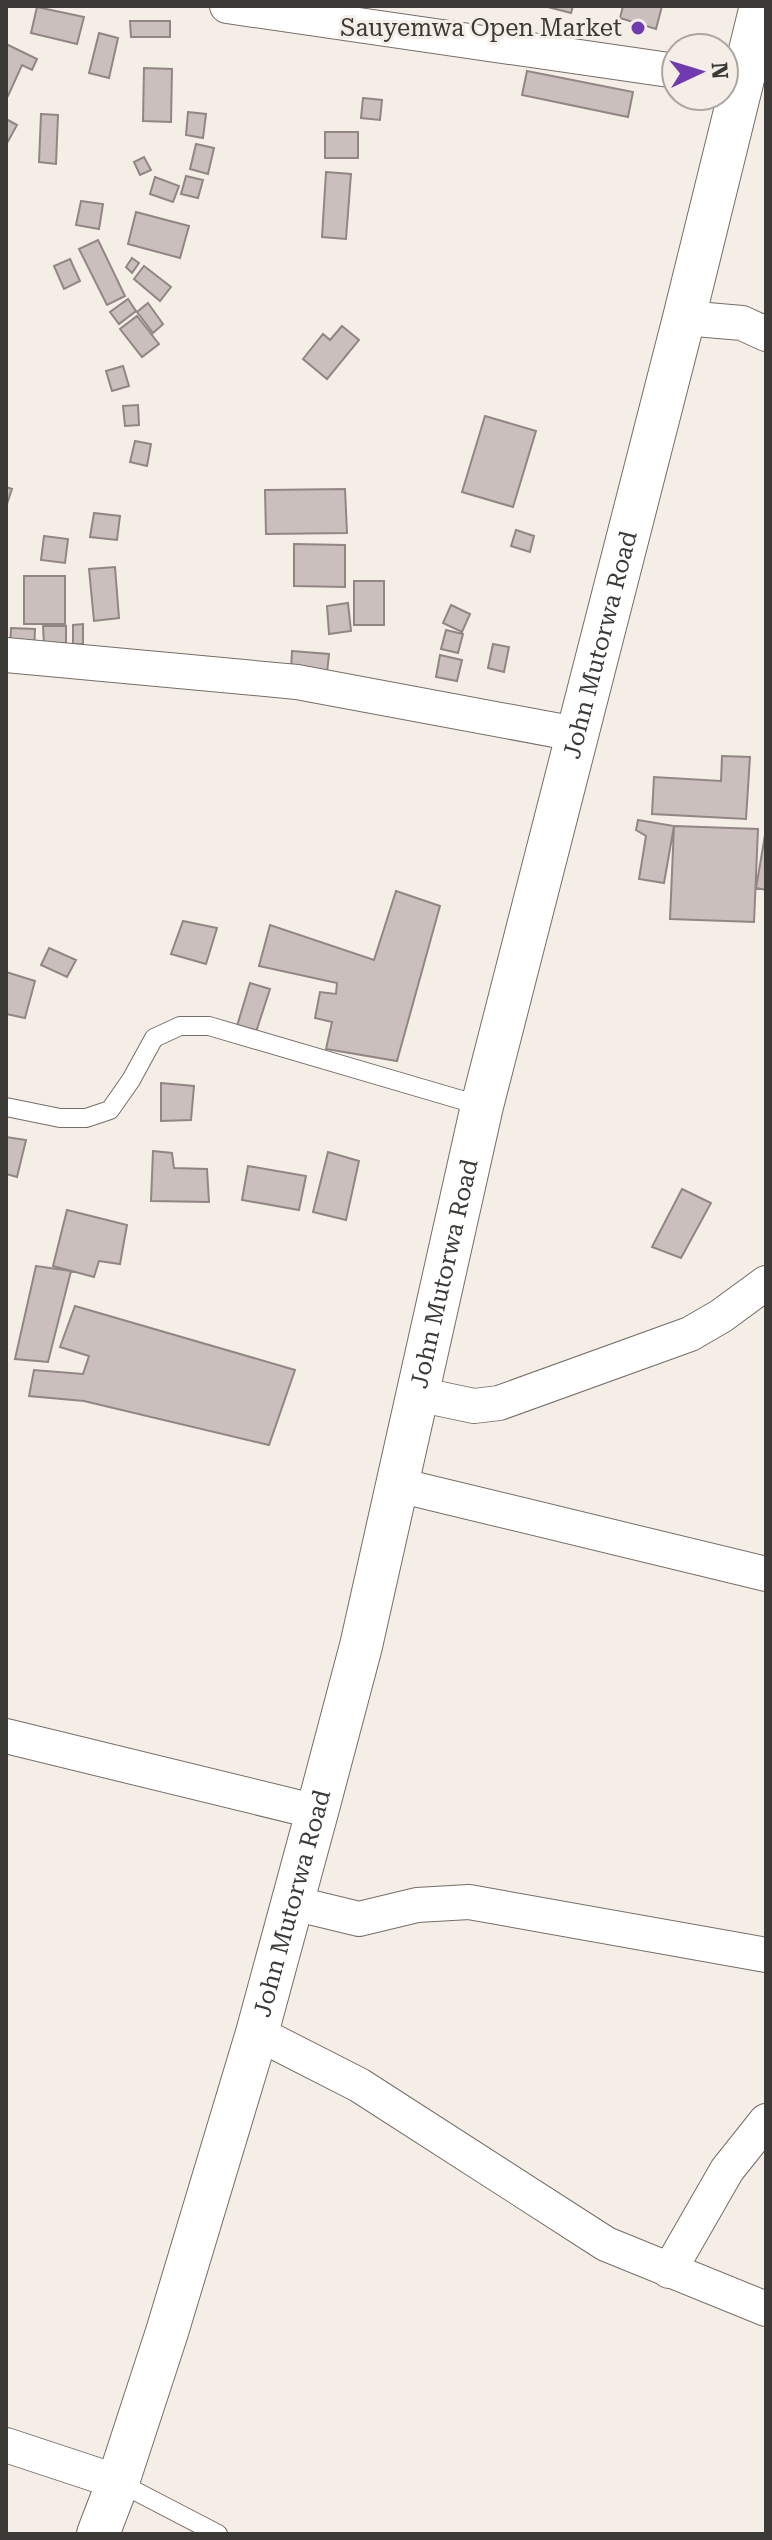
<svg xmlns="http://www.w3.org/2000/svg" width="772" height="2540" font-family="'Roboto Serif',serif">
<rect width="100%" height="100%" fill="#f5eee6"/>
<path fill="#cbbfbd" stroke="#918684" stroke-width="2" d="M544,6H573L571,13Z
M623,6H662L656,29L620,18Z
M37,7L84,17L77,44L31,33Z
M130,21H170V37H131Z
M99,33L118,38L109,78L89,73Z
M6,44L37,59L32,70L22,65L8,96L6,95Z
M144,68L172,69L171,122L143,121Z
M527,71L633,92L628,117L522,95Z
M363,98L382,100L380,120L361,118Z
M188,112L206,114L203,138L186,135Z
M41,114L58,115L56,164L39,162Z
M6,119L17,125L6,145Z
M325,132H358V158H325Z
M196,144L214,148L208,174L190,169Z
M144,157L151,170L140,175L134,162Z
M326,172L351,174L346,239L322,237Z
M186,176L203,180L198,198L181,194Z
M155,177L179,186L173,202L150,194Z
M81,201L103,204L99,229L76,225Z
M136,212L189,226L180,258L128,244Z
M98,240L125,296L107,305L79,249Z
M132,258L139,263L132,273L126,267Z
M70,259L80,281L64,289L54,266Z
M144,266L171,287L160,301L134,279Z
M128,299L136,311L119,324L110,312Z
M148,303L163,324L153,333L137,312Z
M137,316L159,344L142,357L120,329Z
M342,326L359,340L327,379L303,359L323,334L330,340Z
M123,366L129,386L112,391L106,371Z
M138,405L139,425L125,426L123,406Z
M485,416L536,431L513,507L462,492Z
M135,441L151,444L147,466L130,462Z
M6,487L12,489L6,507Z
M345,489L347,533L266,534L265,490Z
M94,513L120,516L117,540L90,537Z
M516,530L534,536L530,552L511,546Z
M44,536L68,539L65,563L41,560Z
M294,544L345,545V587L294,586Z
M115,567L119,618L94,621L89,569Z
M24,576H65V624H24Z
M354,581H384V625H354Z
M348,603L351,631L329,634L327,606Z
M451,605L470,614L462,632L443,623Z
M83,624V644H73V625Z
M43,626H66V643L44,644Z
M11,628L35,629L34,652H10Z
M446,630L463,634L458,653L441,649Z
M493,644L509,647L504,672L488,668Z
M292,651L329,654L327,673L291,670Z
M440,655L462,660L457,681L436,677Z
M722,756L750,757L746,819L652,814L654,777L721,781Z
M638,820L674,826L664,883L639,879L646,836L636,830Z
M674,826L758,829L754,922L670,919Z
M765,835H766V890L756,888Z
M396,891L440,906L397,1061L326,1049L332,1022L315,1018L320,992L336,994L337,983L259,966L270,925L374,960Z
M183,921L217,928L206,964L171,954Z
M49,948L76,960L67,977L41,965Z
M6,972L35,981L25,1018L6,1014Z
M250,983L270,989L256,1032L237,1026Z
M161,1083L194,1086L191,1120L161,1121Z
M6,1137L26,1140L17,1177L6,1174Z
M153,1151L172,1153L174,1168L207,1169L209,1202L151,1201Z
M328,1152L359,1161L346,1220L313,1212Z
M248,1166L306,1176L299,1210L242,1200Z
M682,1189L711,1203L681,1258L652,1247Z
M67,1210L127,1225L120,1264L99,1261L94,1277L53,1266Z
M36,1266L71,1271L48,1362L15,1359Z
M75,1306L295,1370L269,1445L84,1401L29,1396L34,1370L83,1374L89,1356L60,1347Z"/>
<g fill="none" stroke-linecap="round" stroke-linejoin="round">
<defs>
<path id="service" d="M6,1107L60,1118H86L110,1110L131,1080L154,1038L180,1026H209L482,1106
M118,2482L218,2534"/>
<path id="minor" d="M227,6L676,71
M684,318L742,323L766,334
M6,655L297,682L576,734
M417,1394L474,1406L499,1403L690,1334L721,1316L766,1283
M398,1485L766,1574
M6,1736L317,1812
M293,1903L359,1919L417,1905L469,1902L766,1955
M257,2033L359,2085L606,2244L766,2309
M669,2271L727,2170L766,2121
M6,2445L118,2482"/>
<g id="tertiary">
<path id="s1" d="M98,2534L118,2482L167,2332L257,2033L317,1812L361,1646L482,1106L684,318L761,6"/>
</g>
</defs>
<use href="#service" stroke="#746e66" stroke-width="20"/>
<use href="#minor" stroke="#746e66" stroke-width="36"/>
<use href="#tertiary" stroke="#746e66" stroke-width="44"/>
<use href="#service" stroke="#fff" stroke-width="18"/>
<use href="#minor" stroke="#fff" stroke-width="34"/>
<use href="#tertiary" stroke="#fff" stroke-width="42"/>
</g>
<circle fill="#703ab0" stroke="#f5eee6" stroke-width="3" cx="638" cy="28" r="8"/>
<g text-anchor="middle" stroke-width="6" stroke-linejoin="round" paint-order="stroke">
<g font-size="24" fill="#3c3a36" stroke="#f5eee6" text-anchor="end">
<text x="622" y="36">Sauyemwa Open Market</text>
</g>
<g font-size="24" fill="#3c3a36" stroke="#f5eee6">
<text dy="8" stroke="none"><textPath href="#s1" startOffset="1956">John Mutorwa Road</textPath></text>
<text dy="8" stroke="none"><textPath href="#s1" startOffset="1308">John Mutorwa Road</textPath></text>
<text dy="8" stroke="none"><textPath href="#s1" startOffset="660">John Mutorwa Road</textPath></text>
</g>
</g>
<rect width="772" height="2540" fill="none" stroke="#3c3a36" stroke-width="16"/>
<g transform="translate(700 72) rotate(86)"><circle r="38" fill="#f5eee6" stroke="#aba6a0" stroke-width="2"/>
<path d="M0-6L14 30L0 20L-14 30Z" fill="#703ab0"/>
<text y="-12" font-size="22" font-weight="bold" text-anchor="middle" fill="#3c3a36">N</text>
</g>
</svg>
